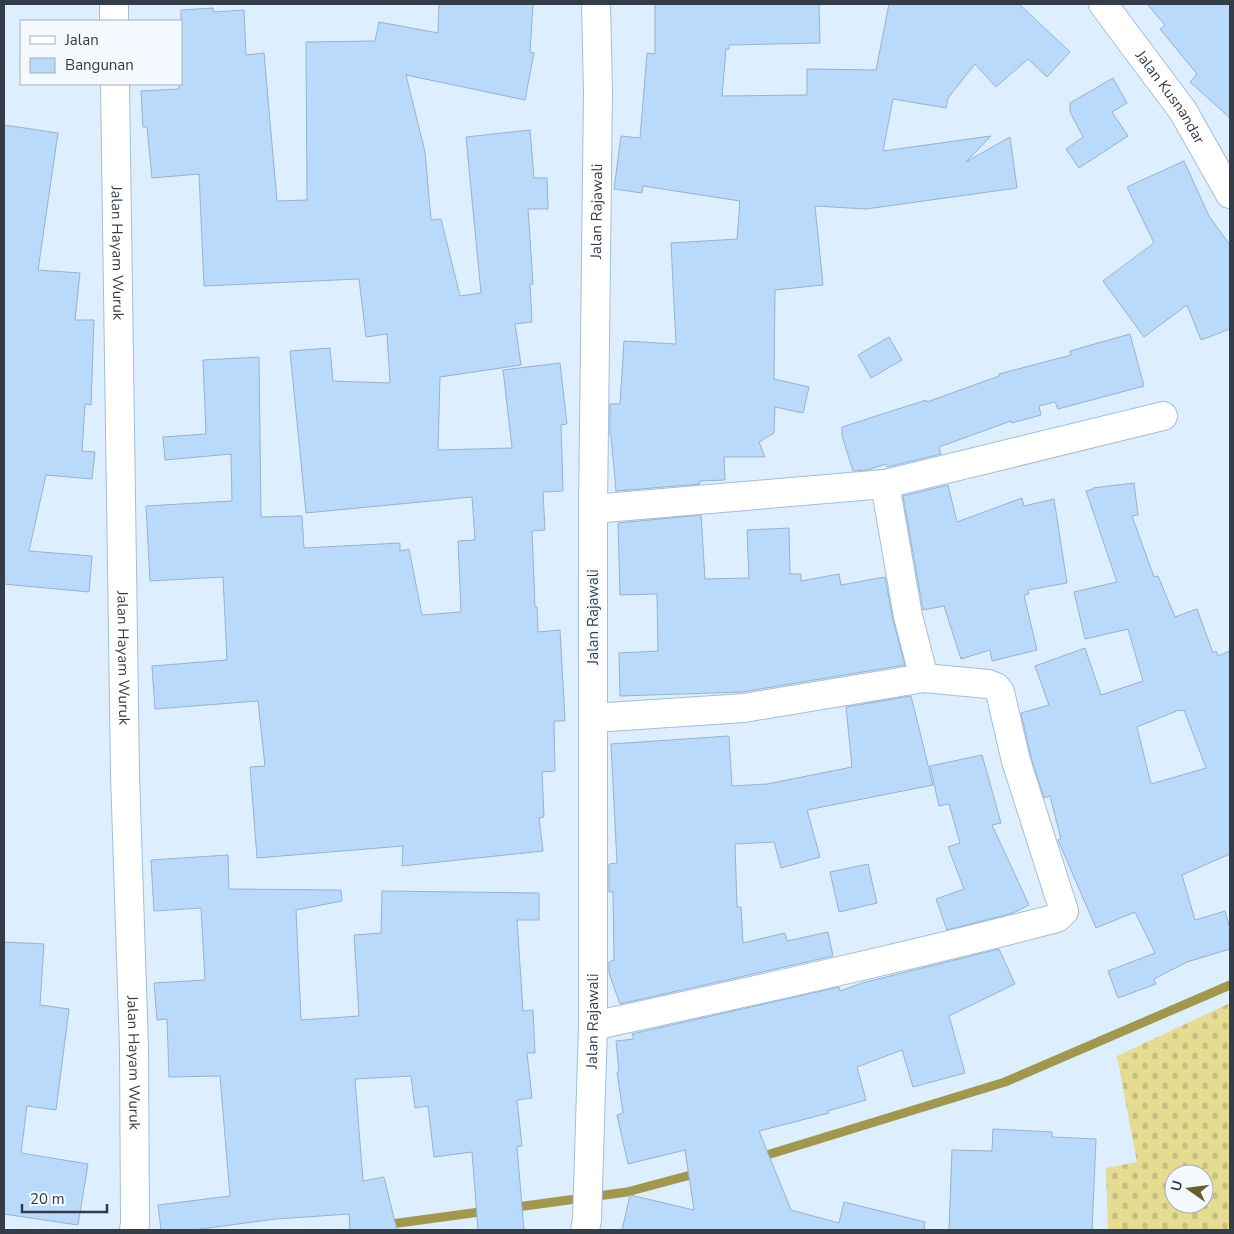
<svg xmlns="http://www.w3.org/2000/svg" width="1234" height="1234" font-family="'Nunito Sans',sans-serif">
<defs>
<pattern id="cemetery-stones" width="16" height="16" patternUnits="userSpaceOnUse" patternTransform="scale(1.25)"><rect width="16" height="16" fill="#e5dc91"/><path d="M2 7V4a2 2 0 0 1 4 0v3zM10 15v-3a2 2 0 0 1 4 0v3z" fill="#c5be7f"/></pattern>
</defs>
<rect width="100%" height="100%" fill="#ddeefe"/>
<path fill="url(#cemetery-stones)" fill-rule="evenodd" d="M1230,1003V1230H1108L1106,1168L1137,1162L1117,1056ZM1174,1174H1204V1204H1174Z"/>
<g fill="none" stroke-linecap="round" stroke-linejoin="round">
<path stroke="#a1984e" stroke-width="9" d="M757,1158L1005,1082L1230,985
M510,1208L627,1192L698,1173
M384,1225L487,1211"/>
</g>
<path fill="#b9dafb" stroke="#98b2cc" fill-rule="evenodd" d="M439,4H533L530,52L534,53L525,100L406,75L425,152L431,220L441,219L460,296L481,293L466,137L530,130L534,178H547L548,209H528L533,284H530L532,322L515,324L521,365L440,377L438,450L512,448L503,370L560,363L567,424L561,425L563,491L543,492L545,530L532,531L535,607H537L538,632L560,630L565,721H554L555,771L542,772L544,817L539,818L543,851L402,866L403,846L257,858L250,767L265,766L258,701L155,709L152,666L227,660L223,577L150,581L146,506L232,501L231,454L165,460L163,437L206,434L203,360L259,357L261,517L302,516L304,548L400,543V551L409,549L422,615L461,612L458,541L475,540L472,497L306,513L290,351L330,348L333,381L390,383L387,334L366,337L359,279L204,286L199,174L152,178L147,127H143L141,91L179,89V84H181V10L213,8L214,12L244,10L246,55L264,53L277,201L307,200L306,42L375,41L379,22L438,33Z
M655,4H819L820,43L729,45V49H726L722,96L807,95V69L876,70L889,4H1019L1070,52L1047,77L1028,59L996,87L975,64L948,98L946,108L893,99L883,151L991,136L966,162L1010,137L1017,188L866,209L815,206L823,285L775,290L774,379L809,387L803,413L775,407L774,433L759,442L765,457H724L725,480L699,481L700,484L616,491L611,436H610V404H620L624,341L676,344L671,243L737,239L740,201L643,186L642,193L614,189L621,136L640,138L647,53L655,54Z
M1147,4H1230V118L1190,82L1197,74L1160,29L1165,25Z
M1113,78L1127,103L1112,112L1128,136L1079,168L1066,149L1083,137L1070,112V103Z
M4,125L58,133L38,270L80,273L75,320H94L91,405L85,404L82,451L95,452L92,479L46,475L29,551L92,556L89,592L4,584Z
M1184,161L1209,216L1230,245V329L1201,340L1187,305L1144,337L1103,281L1154,243L1127,187Z
M1130,334L1144,386L1058,409L1055,402L1039,406L1041,415L1012,423L1011,421L939,447L941,454L887,467L886,464L867,470L853,471L842,436V427L926,400L927,402L999,376V374L1071,355L1070,351Z
M889,337L902,360L871,378L858,355Z
M1134,483L1138,515L1132,516L1154,577L1158,576L1175,617L1197,609L1213,653L1216,651L1218,656L1230,651V854L1182,875L1195,920L1225,911L1230,929V949L1187,962L1154,979L1156,984L1118,998L1108,971L1155,953L1135,912L1096,928L1058,840L1061,839L1050,796L1044,798L1031,757L1021,713L1049,705L1035,666L1085,648L1101,695L1143,681L1128,629L1085,639L1074,592L1117,582L1086,491L1093,489V488ZM1179,710L1180,711L1184,710L1206,768L1151,784L1137,727Z
M948,485L957,522L1022,498L1024,506L1054,499L1067,583L1028,590L1029,594L1024,595L1037,650L992,661L990,650L961,659L944,606L923,610L903,496Z
M701,515L705,579L749,578L747,530L789,528L790,574H801V581L839,574L841,585L885,577L893,620L905,665L742,692L620,696L619,653L658,651L657,594L620,595L618,523Z
M911,696L933,785L807,810L820,857L781,868L774,842L735,844L737,907H741L743,943L785,933L787,941L828,932L833,956L620,1004L609,973V962L614,960L613,892H609V864L617,863L611,744L729,736L732,786L767,784L852,767L846,707Z
M982,755L1001,823L992,825L1029,905L1013,913L947,930L936,899L964,889L948,847L960,843L949,804L939,806L930,766Z
M228,855L229,889L341,890L342,901L296,910L301,1020L359,1016L354,935L381,933L382,891L539,893V920H517L523,1011L533,1010L535,1053H527L532,1098L517,1100L522,1146L517,1147L524,1230H478L472,1152L434,1157L428,1106L415,1108L411,1076L355,1079L363,1181L384,1177L397,1230H350L349,1214L276,1219L193,1230H161L158,1205L230,1196L220,1076L169,1077L167,1019L157,1020L154,983L205,980L201,908L154,911L151,860Z
M868,864L877,903L839,912L830,872Z
M4,942L44,944L40,1005L69,1009L56,1110L27,1106L21,1153L88,1164L78,1225L4,1214Z
M999,949L1015,984L949,1016L965,1073L913,1087L902,1050L857,1067L866,1100L828,1111L829,1113L759,1131L791,1210L839,1223L844,1202L925,1222L924,1230H622L630,1195L694,1210L685,1150L628,1164L617,1115L623,1113L617,1072H619L616,1041L634,1039L632,1034L839,987L840,991L862,983Z
M993,1129L1052,1132V1137L1096,1139L1092,1230H949L952,1150L992,1151Z"/>
<g fill="none" stroke-linecap="round" stroke-linejoin="round">
<defs>
<g id="street">
<path id="s1" d="M1103,4L1183,111L1230,194"/>
<path d="M885,484L1163,416"/>
<path d="M593,718L744,708L924,678"/>
<path d="M593,1026C748,992 903,958 1057,918L1064,911L1016,761L1000,692L996,687L988,684L924,678L908,616L885,484L593,509"/>
</g>
<g id="secondary">
<path d="M114,4V21"/>
<path id="s2" d="M115,84L125,774L134,1048L135,1223L134,1230"/>
<path id="s3" d="M585,1230L587,1220L593,1026V509L598,91L596,4"/>
</g>
</defs>
<use href="#street" stroke="#a4bed9" stroke-width="30"/>
<use href="#secondary" stroke="#a4bed9" stroke-width="30"/>
<use href="#street" stroke="#fff" stroke-width="28"/>
<use href="#secondary" stroke="#fff" stroke-width="28"/>
</g>
<g text-anchor="middle" stroke-width="4.5" stroke-linejoin="round" paint-order="stroke">
<g font-size="15" fill="#333d48" stroke="#f4f9ff">
<text dy="5" stroke="none"><textPath href="#s1" startOffset="115">Jalan Kusnandar</textPath></text>
<text dy="5" stroke="none"><textPath href="#s3" startOffset="1019">Jalan Rajawali</textPath></text>
<text dy="5" stroke="none"><textPath href="#s2" startOffset="169">Jalan Hayam Wuruk</textPath></text>
<text transform="translate(593 617) rotate(-90)" y="5">Jalan Rajawali</text>
<text dy="5" stroke="none"><textPath href="#s2" startOffset="574">Jalan Hayam Wuruk</textPath></text>
<text dy="5" stroke="none"><textPath href="#s3" startOffset="209">Jalan Rajawali</textPath></text>
<text dy="5" stroke="none"><textPath href="#s2" startOffset="979">Jalan Hayam Wuruk</textPath></text>
</g>
</g>
<rect width="1234" height="1234" fill="none" stroke="#333d48" stroke-width="10"/>
<rect x="20" y="20" width="162" height="65" fill="#f4f9ff" stroke="#a7aeb6"/>
<rect x="30" y="36" width="25" height="8" fill="#ffffff" stroke="#a7aeb6"/>
<text x="65" y="45" font-size="15" fill="#333d48">Jalan</text>
<rect x="30" y="58" width="25" height="15" fill="#b9dafb" stroke="#a7aeb6"/>
<text x="65" y="70" font-size="15" fill="#333d48">Bangunan</text>
<g transform="translate(1189 1189) rotate(284)"><circle r="24" fill="#f4f9ff" stroke="#a7aeb6"/>
<path d="M0-4L9 19L0 12L-9 19Z" fill="#67602d"/>
<text y="-8" font-size="14" font-weight="bold" text-anchor="middle" fill="#333d48">U</text>
</g>
<path d="M22 1204v8h85v-8" fill="none" stroke="#333d48" stroke-width="2.5"/>
<text x="30" y="1204" font-size="15" fill="#333d48" stroke="#f4f9ff" stroke-width="4" paint-order="stroke">20 m</text>
</svg>
